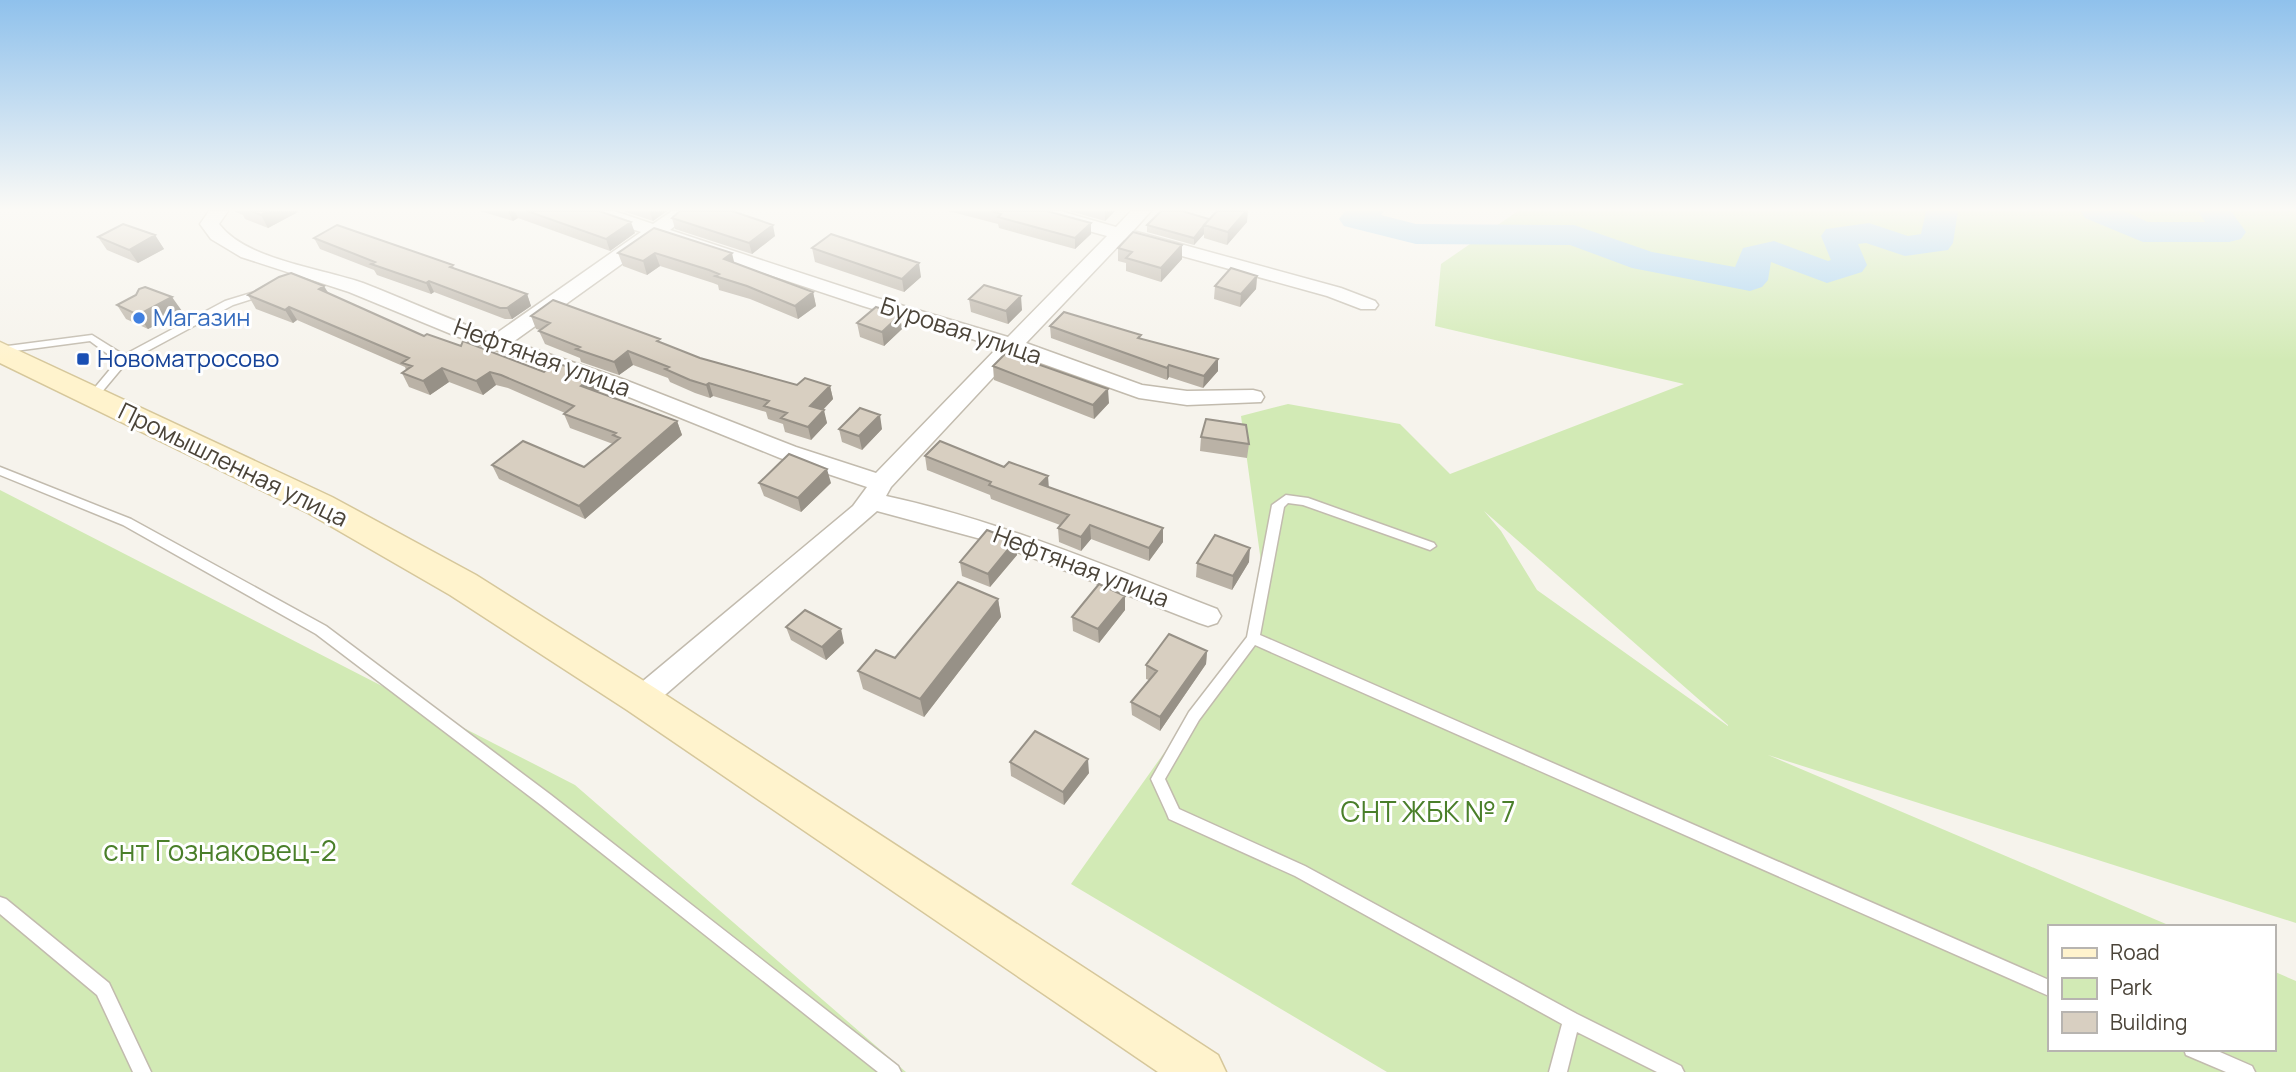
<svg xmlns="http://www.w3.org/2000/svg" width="2296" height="1072" font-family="Manrope,sans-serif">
<rect width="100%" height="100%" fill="#f6f3ec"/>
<path fill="#d2eab5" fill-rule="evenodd" d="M1518,211H2296V923L1768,755L2173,927H2049V1049H2273V971L2296,981V1072H1387L1071,884L1247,636L1261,562L1241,416L1288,404L1400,424L1450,474L1684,384L1435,326L1441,264ZM1484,511L1728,725V726L1537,590L1501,531Z
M0,490L575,785L906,1072H0Z"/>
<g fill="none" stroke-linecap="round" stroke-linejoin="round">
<path fill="#a9d4f2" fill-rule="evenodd" d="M1345,211H1384L1381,215L1416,224L1574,225L1652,252L1735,267L1743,248L1774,241L1828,261L1831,260L1821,236L1826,229L1869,223L1908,236L1921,234L1926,211H1958L1953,243L1948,250L1905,256L1866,243L1858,244L1867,265L1862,272L1827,283L1771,262L1768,280L1762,287L1750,291L1632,268L1570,245L1416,244L1344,226L1339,219Z
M2081,211H2124L2148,222H2205L2198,211H2231L2246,232L2241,239L2229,242H2143L2085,218Z"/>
<defs>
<path id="service" d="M264,289L268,290V294L233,305L127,362L96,399L92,401L87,397L117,361L90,341L0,353V347L92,335L124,355L225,301Z
M0,467L131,519L326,626L551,795L898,1066L901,1072H878L541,805L316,634L123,525L0,475Z
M1286,495L1308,498L1434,543L1436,546L1430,550L1303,505L1288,503L1284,507L1260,635L2049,980V996L1255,645L1199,720L1165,779L1179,809L1305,866L1577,1014L1681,1066L1684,1072H1657L1577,1032L1567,1072H1549L1562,1024L1295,876L1169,819L1167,814L1151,779L1189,712L1247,637L1272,505Z
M0,897L6,899L109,983L151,1072H133L97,995L0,914Z
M2184,1049H2213L2252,1066L2255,1072H2226L2186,1055Z"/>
<path id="minor" d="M209,211H228L219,224C246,260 321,268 363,283C407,300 449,320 494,335L641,232L588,215L586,211H614L653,224L672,211H693L670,230L877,298L1008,337L1107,236L1031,215L1029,211H1060L1116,227L1131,211H1151L1133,231L1341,288L1375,301L1378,305L1375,309H1361L1327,296L1124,240L1026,343L1142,385L1187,391L1253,390L1261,392L1264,397L1261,402L1187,405L1139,398L1015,354L891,487L886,496C1001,521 1108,567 1217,609L1221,616L1217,623L1208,626L1199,623L992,542L877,511L651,707L641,710L631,707L627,699L631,691L853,506L867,487L780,458L629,397L456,336L349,292L241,257L211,239L200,224ZM658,238L863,306L998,347L876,473L796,447L625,380L513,342Z"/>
<path id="secondary" d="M0,342L332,497L476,575L655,688L1218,1055L1226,1072H1158L627,710L450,595L308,513L0,363Z"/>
</defs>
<use href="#service" stroke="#c2bbae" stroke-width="3"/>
<use href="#minor" stroke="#c2bbae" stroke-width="3"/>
<use href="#secondary" stroke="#d6c79b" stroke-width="3"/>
<use href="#service" fill="#fff" fill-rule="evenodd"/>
<use href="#minor" fill="#fff" fill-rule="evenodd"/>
<use href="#secondary" fill="#fff3cd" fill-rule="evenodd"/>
</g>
<path fill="#bab2a6" d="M234,211H297L298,212L268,228L245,219L243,215Z
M480,211H599L635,233L610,251L518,218L513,221Z
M623,211H667L653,221Z
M948,211H1047L1091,223V234L1075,249L999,228L998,224Z
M1070,211H1115L1105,221Z
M672,218L775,236L752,254L675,229Z
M1209,219L1247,222L1227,245L1204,238V234L1194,245L1147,232V225Z
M654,228L735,263L813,292L816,306L798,319L750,299L719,290L718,285L713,283L660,266L647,275L623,266L618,253Z
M155,235L164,249L138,263L107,250L98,237Z
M314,238L453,265L454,269L527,294L531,306L512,319H505L434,292L431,294L377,275L374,270L320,249Z
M812,248L921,277L904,292L815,262Z
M1118,248L1182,259L1161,282L1126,271V263L1118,261Z
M1257,276L1256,289L1240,307L1214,299L1215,286Z
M328,293L424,336L544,372L594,376L600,390L597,392L677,421L682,435L585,519L499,479L492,465L584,467L613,444L570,428L564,414L565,413L508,388L496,385L483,395L449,382L430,395L409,387L402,373L406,370L405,367L297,320L293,323L256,309L248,295Z
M969,299L1022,310L1008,324L971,312Z
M117,305L182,311L148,329L126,319Z
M531,316L661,343L700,358L797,385L830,386L833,399L823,410L827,423L811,440L785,432L783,424L768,419L766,412L713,396L710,398L695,393L670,382L668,378L633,365L619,375L581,362L580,358L545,344L539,331L540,330L536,329Z
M857,323L902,329L884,346L860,337Z
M1050,326L1141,339L1218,359V371L1203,388L1169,377L1167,380L1051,338Z
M993,366L1109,403L1094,419L994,380Z
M839,429H882L862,450L842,442Z
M1201,437L1249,444L1247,458L1200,451Z
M925,456L1049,487L1163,542L1149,561L1091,539L1081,551L1059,542L1058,528L1060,525L991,499L990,495L927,470Z
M759,483H831L801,512L764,496Z
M1015,541L1017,555L990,587L962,576L960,562Z
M1249,562L1232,590L1196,577L1197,563Z
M998,599L1001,617L924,717L863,689L858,671L895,658Z
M1125,610L1099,643L1073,631L1072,617Z
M786,627L844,643L826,660L791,640Z
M1207,651L1206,664L1160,731L1132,715L1131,702L1149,680L1146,679V665Z
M1010,762L1089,773L1064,805L1011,776Z"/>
<path fill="#979187" d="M267,211H297L298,212L268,228L261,215Z
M508,211H515L518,218L513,221Z
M649,211H667L653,221Z
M1105,211H1115L1105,221Z
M1246,211H1248L1247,222L1227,245L1228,232Z
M631,222L635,233L610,251L606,239Z
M1091,223V234L1075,249V238Z
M773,225L775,236L752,254L749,243Z
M1204,227V234L1194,245V238Z
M155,235L164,249L138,263L129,250Z
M1182,245V259L1161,282V268Z
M655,253L660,266L647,275L643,261Z
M732,253L735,266L724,259Z
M919,263L921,277L904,292L902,279Z
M1257,276L1256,289L1240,307L1241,294Z
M429,281L434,292L431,294L426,283Z
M324,286L332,299L319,289Z
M813,292L816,306L798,319L795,306Z
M527,294L531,306L512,319L507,308Z
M1021,296L1022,310L1008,324L1006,311Z
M172,297L182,311L148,329L138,315Z
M289,307L297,320L293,323L285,310Z
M900,315L902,329L884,346L882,332Z
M628,351L633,365L619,375L614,362Z
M1218,359V371L1203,388L1204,376Z
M1169,365V377L1167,380V368Z
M442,368L449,382L430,395L423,381Z
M490,372L496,385L483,395L476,381Z
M594,376L600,390L587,400L581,386Z
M709,383L713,396L710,398L706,385Z
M830,386L833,399L814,419L810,406Z
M1108,389L1109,403L1094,419L1093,405Z
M824,410L827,423L811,440L808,427Z
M880,415L882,429L862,450L859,436Z
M677,421L682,435L585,519L579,506Z
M827,469L831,483L801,512L798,498Z
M1048,476L1049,489L1040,484Z
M1090,525L1091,539L1081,551V537Z
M1163,528V542L1149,561V548Z
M1015,541L1017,555L990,587L988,574Z
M1250,548L1249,562L1232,590L1233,576Z
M1125,596V610L1099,643L1098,629Z
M998,599L1001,617L924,717L920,699Z
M841,629L844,643L826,660L822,647Z
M1207,651L1206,664L1160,731V717Z
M1088,759L1089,773L1064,805L1063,792Z"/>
<path fill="#d8cfc1" stroke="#979187" stroke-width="2" d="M251,211H267L261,215Z
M527,211H599L631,222L606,239Z
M680,211H732L773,225L749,243L672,218Z
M991,211H1047L1091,223L1075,238L998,217L1001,214Z
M1161,211H1182L1209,219L1194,238L1147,225Z
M1217,211H1246L1228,232L1204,225Z
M123,224L155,235L129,250L98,237Z
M337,225L453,265L450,267L527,294L507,308H500L429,281L426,283L371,264L375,262L314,238Z
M654,228L732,253L724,259L813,292L795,306L747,286L715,276L719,274L709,270L655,253L643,261L618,253Z
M1133,232L1182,245L1161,268L1126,258L1132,252L1118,248Z
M831,234L919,263L902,279L812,248Z
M1231,268L1257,276L1241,294L1215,286Z
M291,273L324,286L319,289L424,336L427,334L461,346L463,341L544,372L557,363L594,376L581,386L677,421L579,506L492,465L523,441L584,467L620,438L613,435L616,433L564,414L574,406L501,375L490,372L476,381L442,368L423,381L402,373L412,366L402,363L409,358L289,307L285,310L248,295L279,277Z
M984,285L1021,296L1006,311L969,299Z
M145,287L172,297L138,315L117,305L136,295L139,289Z
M553,300L660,339L657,341L700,358L797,385L805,378L830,386L810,406L824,410L808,427L781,418L787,413L764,406L769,401L709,383L706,385L690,380L665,369L669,367L628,351L614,362L576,349L580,347L539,331L550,323L531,316Z
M876,307L900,315L882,332L857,323Z
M1064,312L1141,335L1138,338L1218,359L1204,376L1169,365L1167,368L1050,326Z
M1006,353L1108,389L1093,405L993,366Z
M860,408L880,415L859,436L839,429Z
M1206,419L1246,425L1249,444L1201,437Z
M940,441L1004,467L1009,462L1048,476L1040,484L1163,528L1149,548L1090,525L1081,537L1058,528L1069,515L989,485L991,482L925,456Z
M789,454L827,469L798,498L759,483Z
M987,530L1015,541L988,574L960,562Z
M1215,535L1250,548L1233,576L1197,563Z
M958,582L998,599L920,699L858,671L876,650L895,658Z
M1099,584L1125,596L1098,629L1072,617Z
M805,610L841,629L822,647L786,627Z
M1169,634L1207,651L1160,717L1131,702L1157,671L1146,665Z
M1035,731L1088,759L1063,792L1010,762Z"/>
<linearGradient id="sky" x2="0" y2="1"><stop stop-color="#8fc1ec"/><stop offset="0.58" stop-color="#fbfaf6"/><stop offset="1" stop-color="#fbfaf6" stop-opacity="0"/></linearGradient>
<rect width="2296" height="361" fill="url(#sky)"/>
<circle fill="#3f7fe0" stroke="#fff" stroke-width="2.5" cx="139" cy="318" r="7"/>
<rect fill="#1a4fb4" stroke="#fff" stroke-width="2.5" x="76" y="352" width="14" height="14" rx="3.5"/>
<g text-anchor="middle" stroke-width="6" stroke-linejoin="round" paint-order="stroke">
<g font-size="24" fill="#366cbe" stroke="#fff" text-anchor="start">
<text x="153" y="326">Магазин</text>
</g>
<g font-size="24" fill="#4b4439" stroke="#fff">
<text transform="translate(961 331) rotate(18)" y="8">Буровая улица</text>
<text transform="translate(542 358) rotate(20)" y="8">Нефтяная улица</text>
<text transform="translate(233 465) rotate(26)" y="8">Промышленная улица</text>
<text transform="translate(1081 567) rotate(21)" y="8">Нефтяная улица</text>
</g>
<g font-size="24" fill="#164399" stroke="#fff" text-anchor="start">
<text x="97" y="367">Новоматросово</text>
</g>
<g font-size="28" fill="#4a7f2a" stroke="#fff">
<text x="1428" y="822">СНТ ЖБК № 7</text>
<text x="220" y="861">снт Гознаковец-2</text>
</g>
</g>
<rect x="2048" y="925" width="228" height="126" fill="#ffffff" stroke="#b7b4b0" stroke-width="2"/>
<rect x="2062" y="948" width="35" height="10" fill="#fff3cd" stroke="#b7b4b0" stroke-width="2"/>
<text x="2110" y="960" font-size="21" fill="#4b4439">Road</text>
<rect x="2062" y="978" width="35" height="21" fill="#d2eab5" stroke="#b7b4b0" stroke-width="2"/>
<text x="2110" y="995" font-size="21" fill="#4b4439">Park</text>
<rect x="2062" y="1012" width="35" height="21" fill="#d8cfc1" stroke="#b7b4b0" stroke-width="2"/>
<text x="2110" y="1030" font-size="21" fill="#4b4439">Building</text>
</svg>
